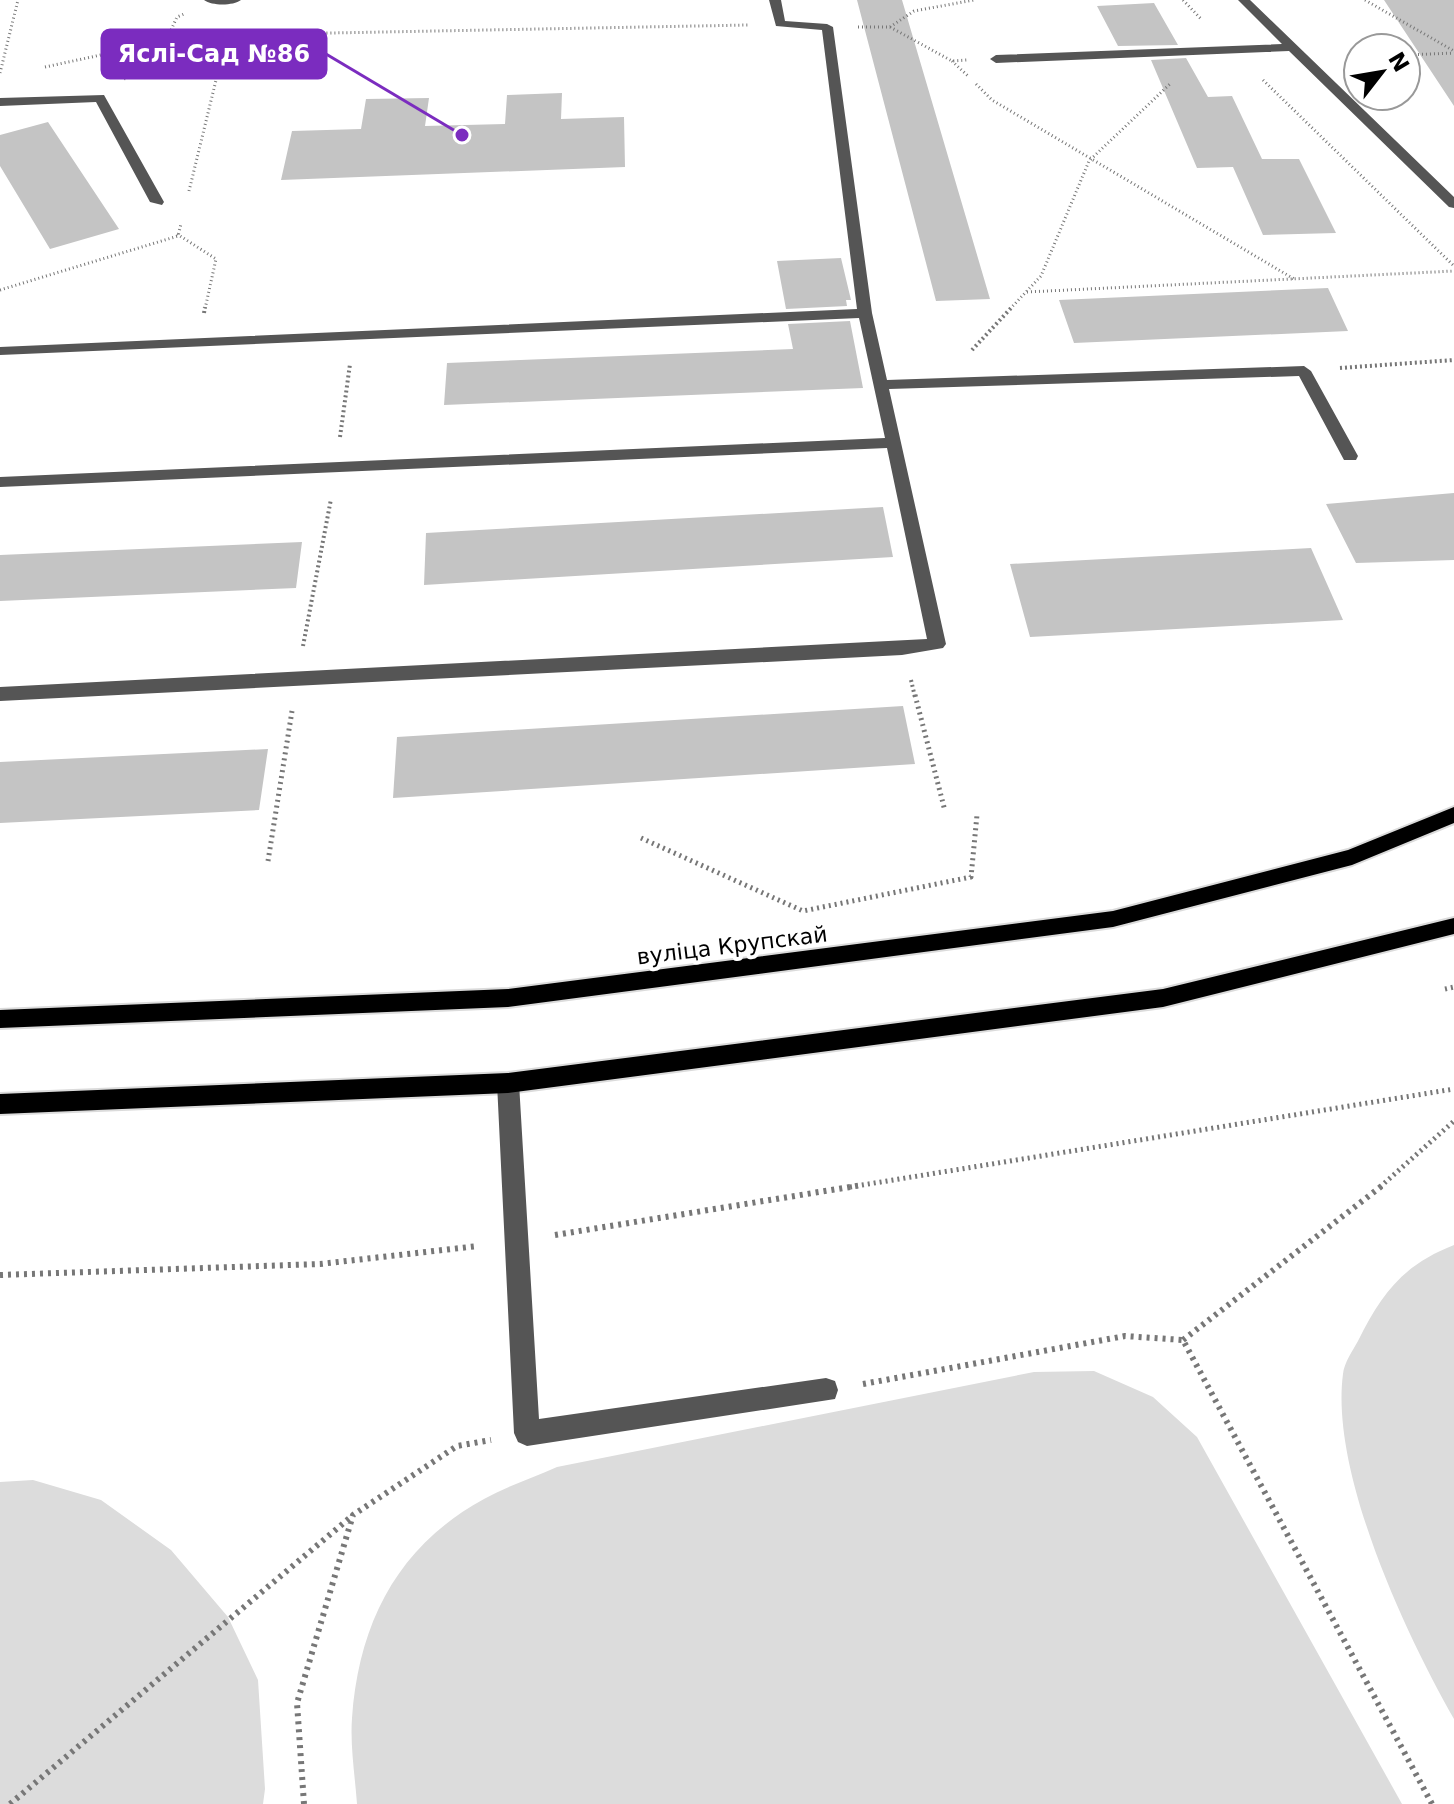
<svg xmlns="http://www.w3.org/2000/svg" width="1454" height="1804" font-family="'DejaVu Sans',sans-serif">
<rect width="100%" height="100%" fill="#fff"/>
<path fill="#dcdcdc" d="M1454,1245V1719C1405,1633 1330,1472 1343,1374C1344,1363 1353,1350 1358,1341C1382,1293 1403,1265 1454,1245Z
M1094,1371L1153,1397L1197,1437L1402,1804H357C355,1776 350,1746 352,1718C359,1622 398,1546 484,1499C507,1486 533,1478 557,1467L1034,1372Z
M33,1480L101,1500L171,1550L228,1617L258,1680L265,1789L263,1804H0V1482Z"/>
<path fill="#c4c4c4" d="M857,0H902L990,299L936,301Z
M1384,0H1454V106Z
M1154,3L1178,45L1118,46L1097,6Z
M1186,58L1208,97L1232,96L1262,159H1299L1336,233L1263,235L1233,167L1197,168L1151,60Z
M562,93L561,119L624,117L625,167L281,180L292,131L361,129L366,99L429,98L425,126L505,124L507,95Z
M48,122L119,229L50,249L0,166V135Z
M841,258L851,300H846L847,306L786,309L777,261Z
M1328,288L1348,331L1074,343L1059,300Z
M850,321L863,388L444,405L447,363L793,349L788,324Z
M1454,493V560L1356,563L1326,504Z
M883,507L893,557L424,585L426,533Z
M302,542L296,588L0,601V555Z
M1311,548L1343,620L1030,637L1010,564Z
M903,706L915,764L393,798L397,737Z
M268,749L259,810L0,823V762Z"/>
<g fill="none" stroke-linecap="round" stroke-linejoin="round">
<defs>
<path id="major" d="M1454,807V823L1352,865L1113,927L508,1007L0,1028V1010L508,989L1113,911L1348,850Z
M1454,918V934L1163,1007L508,1093L0,1114V1094L508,1073L1163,989Z"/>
</defs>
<use href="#major" stroke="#dbdbdb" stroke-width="4"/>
<path stroke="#777" stroke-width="3" stroke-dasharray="1 3" stroke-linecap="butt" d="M1183,0L1202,20
M1365,0L1454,51
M858,27H890L952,61L967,60
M890,27L914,11L974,0
M1406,55L1454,53
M952,61L969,77
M45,67L166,41L177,17L184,14
M0,73L18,0
M124,79L227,32
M1263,80L1454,266
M976,84L992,100L1294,279
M189,191L227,35L748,25
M177,234L216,259L205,309
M0,290L178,236L181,224
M1027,292L1454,271
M1010,309L1041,276L1089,161L1171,83"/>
<path stroke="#777" stroke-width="4" stroke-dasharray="2 3" stroke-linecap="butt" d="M204,313L205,307
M972,350L1012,307
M1340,368L1454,360
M340,437L350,364
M303,646L331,499
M911,680L915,697"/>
<path stroke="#777" stroke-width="5" stroke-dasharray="2 4" stroke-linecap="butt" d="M915,695L945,811
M641,838L803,911L971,877L977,815
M268,861L292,711
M1445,989L1454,987
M850,1187L1454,1089
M1380,1187L1454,1121"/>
<path stroke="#777" stroke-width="6" stroke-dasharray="3 5" stroke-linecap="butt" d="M555,1235L862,1185
M0,1275L320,1264L478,1246
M1183,1340L1383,1185
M863,1384L1125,1336L1183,1340L1432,1804
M10,1804L352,1516
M304,1804L297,1703L353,1515L457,1446L491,1440"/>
<path fill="#555" fill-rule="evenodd" d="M204,0H241C233,6 212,6 204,0Z
M769,0H781L785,21L827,24L833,27L872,313L887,380L1304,366L1311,371L1358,456L1356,460H1344L1299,376L889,389L946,644L943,648L902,655L0,701V687L927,639L887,448L0,487V477L885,438L859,318L0,355V347L857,309L822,30L776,26Z
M1238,0H1250L1454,197V208L1449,207L1289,51L996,63L990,59L996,55L1282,44Z
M104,95L164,202L162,205L150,202L96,102L0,106V98Z
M508,1073L516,1076L519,1083L539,1419L826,1378L835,1381L838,1390L835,1399L527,1446L518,1442L514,1433L497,1083L500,1076Z"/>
<use href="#major" fill="#000" fill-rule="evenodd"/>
</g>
<g text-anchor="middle" stroke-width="8" stroke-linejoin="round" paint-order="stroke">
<g font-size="22" fill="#000" stroke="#fff">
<text transform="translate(732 945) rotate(-7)" y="8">вуліца Крупскай</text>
</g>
</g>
<path fill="none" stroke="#7b2cbf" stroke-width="3" d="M462 135L326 54"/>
<circle fill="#7b2cbf" stroke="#fff" stroke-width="3" cx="462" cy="135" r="8"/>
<rect fill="#7b2cbf" stroke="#7b2cbf" stroke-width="3" x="102" y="30" width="224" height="48" rx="8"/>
<g font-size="24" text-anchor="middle" font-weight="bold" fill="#fff">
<text x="214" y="62">Яслі-Сад №86</text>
</g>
<g transform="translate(1382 72) rotate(59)"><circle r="38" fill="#ffffff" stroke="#999999" stroke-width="2"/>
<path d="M0-6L14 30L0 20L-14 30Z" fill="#000000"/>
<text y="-12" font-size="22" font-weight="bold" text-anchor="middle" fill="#000000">N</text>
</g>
</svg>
